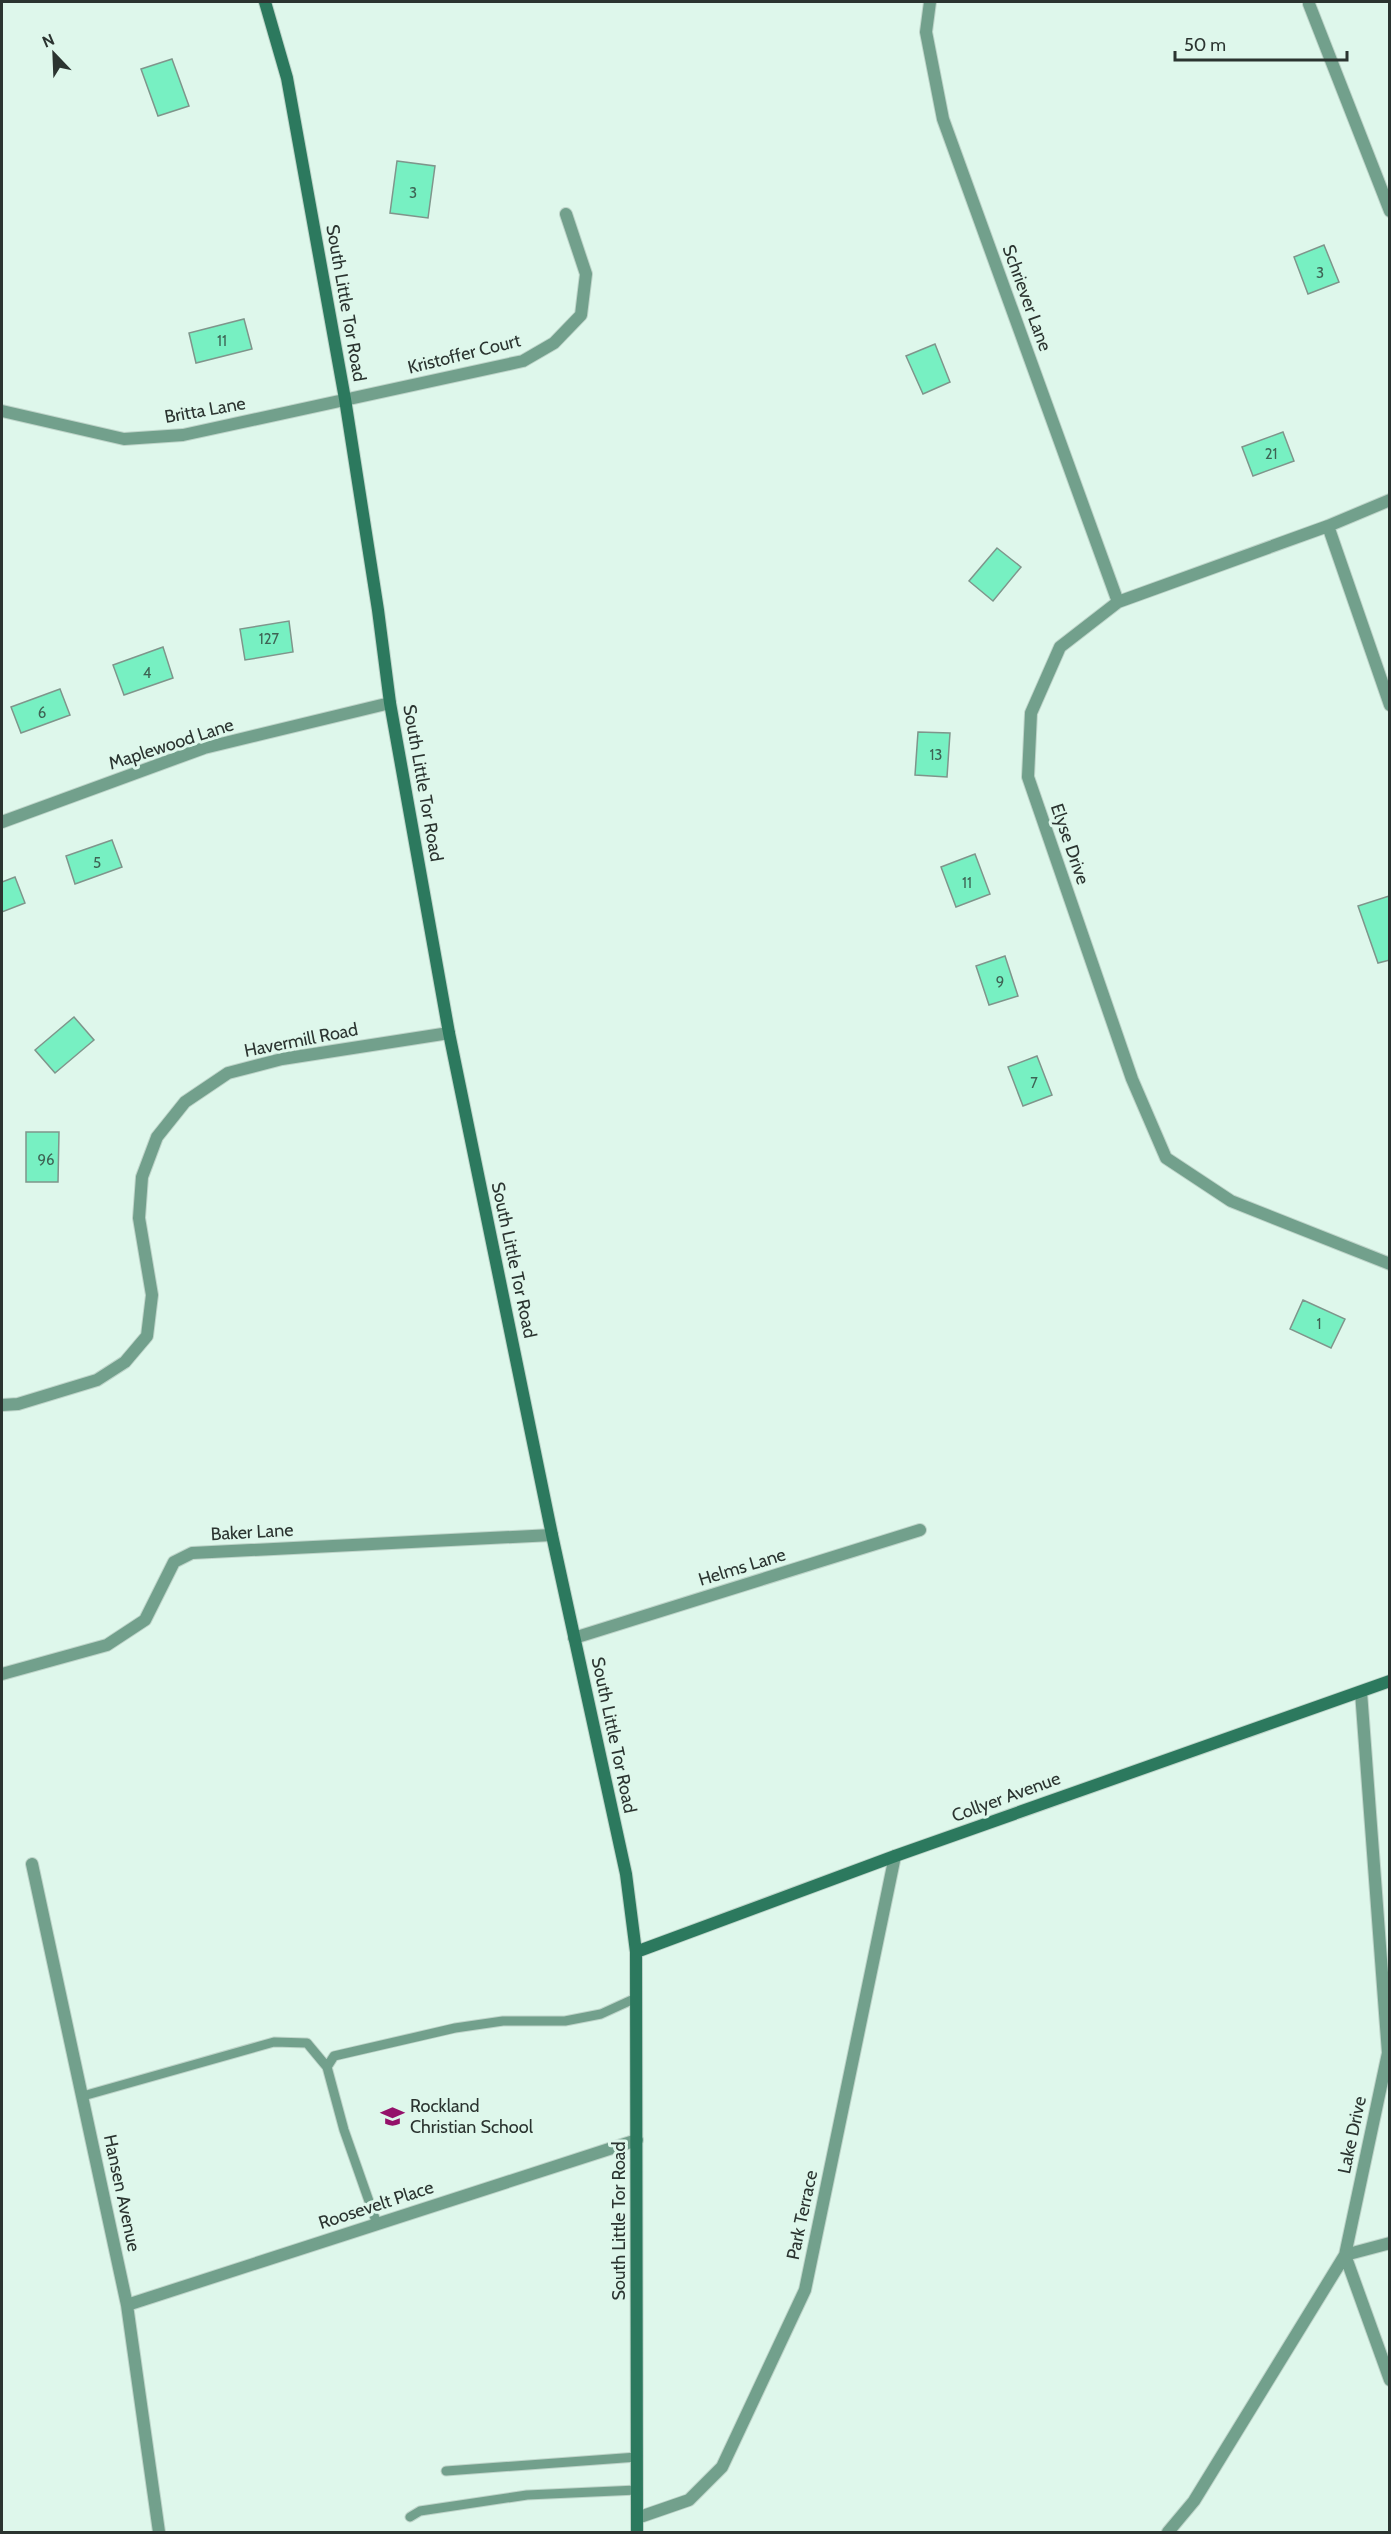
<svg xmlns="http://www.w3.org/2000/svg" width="1391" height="2534" font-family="Cabin,sans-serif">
<rect width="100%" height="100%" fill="#def7eb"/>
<path fill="#77f0c2" stroke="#7f958b" stroke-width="1.5" d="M172,59L189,106L158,116L141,69Z
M397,161L435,166L428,218L390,213Z
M1324,245L1339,282L1308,294L1294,257Z
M244,319L252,349L196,363L189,333Z
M935,344L950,382L923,394L906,356Z
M1283,432L1294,461L1253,476L1242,447Z
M997,548L1021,567L993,601L969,581Z
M289,621L293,652L245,660L240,629Z
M163,647L173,678L124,695L113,665Z
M60,689L70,715L21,733L11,707Z
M918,732L950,733L947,777L915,775Z
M112,840L122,867L75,884L66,856Z
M975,854L990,894L956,907L941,867Z
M15,877L25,903L2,912V882Z
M1389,896L1390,960L1378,963L1358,906Z
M1005,956L1018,996L989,1005L976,966Z
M74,1017L94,1040L55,1073L35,1050Z
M1037,1056L1052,1095L1023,1106L1008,1067Z
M26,1132H59L58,1182H26Z
M1303,1300L1345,1319L1331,1348L1290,1329Z"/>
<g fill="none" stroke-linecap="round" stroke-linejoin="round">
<defs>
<path id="lane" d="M83,2096L274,2042L307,2043L327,2067
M377,2224L344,2130L327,2067L334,2056L455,2028L503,2021H565L601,2014L636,1998
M446,2471L637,2457
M410,2517L420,2511L527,2495L637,2490"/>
<path id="street" d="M930,2L926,32L943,119L1118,602
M1309,4L1390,211
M2,411L124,439L183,435L523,361L554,343L581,315L586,274L566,214
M1390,500L1328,526L1118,602L1060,647L1031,713L1028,777L1132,1079L1166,1158L1231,1201L1390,1264
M1328,526L1390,705
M2,822L204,748L390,703
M2,1405L18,1404L97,1380L125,1362L147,1336L152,1295L139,1218L142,1177L157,1137L185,1102L228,1073L282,1059L449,1033
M574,1638L920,1530
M2,1674L107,1645L145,1620L174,1562L192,1553L552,1535
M32,1864L127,2305L159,2532
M1390,2243L1345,2255L1390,2380
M127,2305L637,2140
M637,2518L689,2500L722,2467L805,2290L895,1856
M1168,2532L1194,2501L1345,2255L1388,2053L1361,1692"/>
<path id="secondary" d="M265,2L287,78L345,399L378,610L390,703L449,1033L552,1535L626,1874L636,1952L637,2532
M636,1952L895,1856L1390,1681"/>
</defs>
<use href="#lane" stroke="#bed4c9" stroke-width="11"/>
<use href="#street" stroke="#bed4c9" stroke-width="14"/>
<use href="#secondary" stroke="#bed4c9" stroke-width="14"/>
<use href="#lane" stroke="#72a08c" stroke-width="9"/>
<use href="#street" stroke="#72a08c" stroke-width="12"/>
<use href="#secondary" stroke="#2c795e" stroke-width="12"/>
</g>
<defs>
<symbol id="school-bare" viewBox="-9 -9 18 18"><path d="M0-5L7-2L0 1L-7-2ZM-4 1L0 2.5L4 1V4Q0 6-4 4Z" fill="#94116a" stroke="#def7eb" stroke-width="2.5" paint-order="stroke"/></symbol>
</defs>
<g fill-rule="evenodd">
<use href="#school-bare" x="376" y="2100" width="33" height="33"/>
</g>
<g text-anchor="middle" stroke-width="6" stroke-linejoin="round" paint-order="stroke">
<g font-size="15" fill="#3e6354">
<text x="413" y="198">3</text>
<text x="1320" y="278">3</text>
<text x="222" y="346">11</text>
<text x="1271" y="459">21</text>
<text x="269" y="644">127</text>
<text x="147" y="678">4</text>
<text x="42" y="718">6</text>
<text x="936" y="760">13</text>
<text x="97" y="868">5</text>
<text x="967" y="888">11</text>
<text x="1000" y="987">9</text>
<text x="1034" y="1088">7</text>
<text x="46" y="1165">96</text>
<text x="1319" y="1329">1</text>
</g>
<g font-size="18" fill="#2b3430" stroke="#def7eb">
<text transform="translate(1027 298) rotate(70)" y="6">Schriever Lane</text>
<text transform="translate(346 303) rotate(80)" y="6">South Little Tor Road</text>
<text transform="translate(464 354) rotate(-14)" y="6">Kristoffer Court</text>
<text transform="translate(205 410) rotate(-10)" y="6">Britta Lane</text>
<text transform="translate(171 744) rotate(-18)" y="6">Maplewood Lane</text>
<text transform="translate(423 783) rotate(80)" y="6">South Little Tor Road</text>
<text transform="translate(1070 844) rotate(71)" y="6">Elyse Drive</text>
<text transform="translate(301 1040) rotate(-11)" y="6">Havermill Road</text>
<text transform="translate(514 1260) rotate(78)" y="6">South Little Tor Road</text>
<text transform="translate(252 1532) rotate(-3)" y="6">Baker Lane</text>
<text transform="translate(742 1567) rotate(-17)" y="6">Helms Lane</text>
<text transform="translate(614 1735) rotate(78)" y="6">South Little Tor Road</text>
<text transform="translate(1006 1797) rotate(-20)" y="6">Collyer Avenue</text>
<text transform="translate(1352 2135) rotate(-78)" y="6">Lake Drive</text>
<text transform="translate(122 2193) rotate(78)" y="6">Hansen Avenue</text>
<text transform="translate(376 2205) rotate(-18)" y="6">Roosevelt Place</text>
<text transform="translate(802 2215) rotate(-78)" y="6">Park Terrace</text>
<text transform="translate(619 2221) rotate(-90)" y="6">South Little Tor Road</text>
</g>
<g font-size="18" fill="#2b3430" stroke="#def7eb" text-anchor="start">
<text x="410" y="2112">Rockland<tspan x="410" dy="21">Christian School</tspan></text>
</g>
</g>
<rect width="1391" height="2534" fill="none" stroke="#2b3430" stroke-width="6"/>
<g transform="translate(54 54) rotate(337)" stroke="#def7eb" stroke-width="4.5" paint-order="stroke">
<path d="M0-4.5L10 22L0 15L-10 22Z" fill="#2b3430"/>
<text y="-9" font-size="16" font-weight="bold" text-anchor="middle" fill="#2b3430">N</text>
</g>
<path d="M1175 51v9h172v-9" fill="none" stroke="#2b3430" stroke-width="3"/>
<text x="1184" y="51" font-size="18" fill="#2b3430" stroke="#def7eb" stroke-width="4.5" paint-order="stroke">50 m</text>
</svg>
